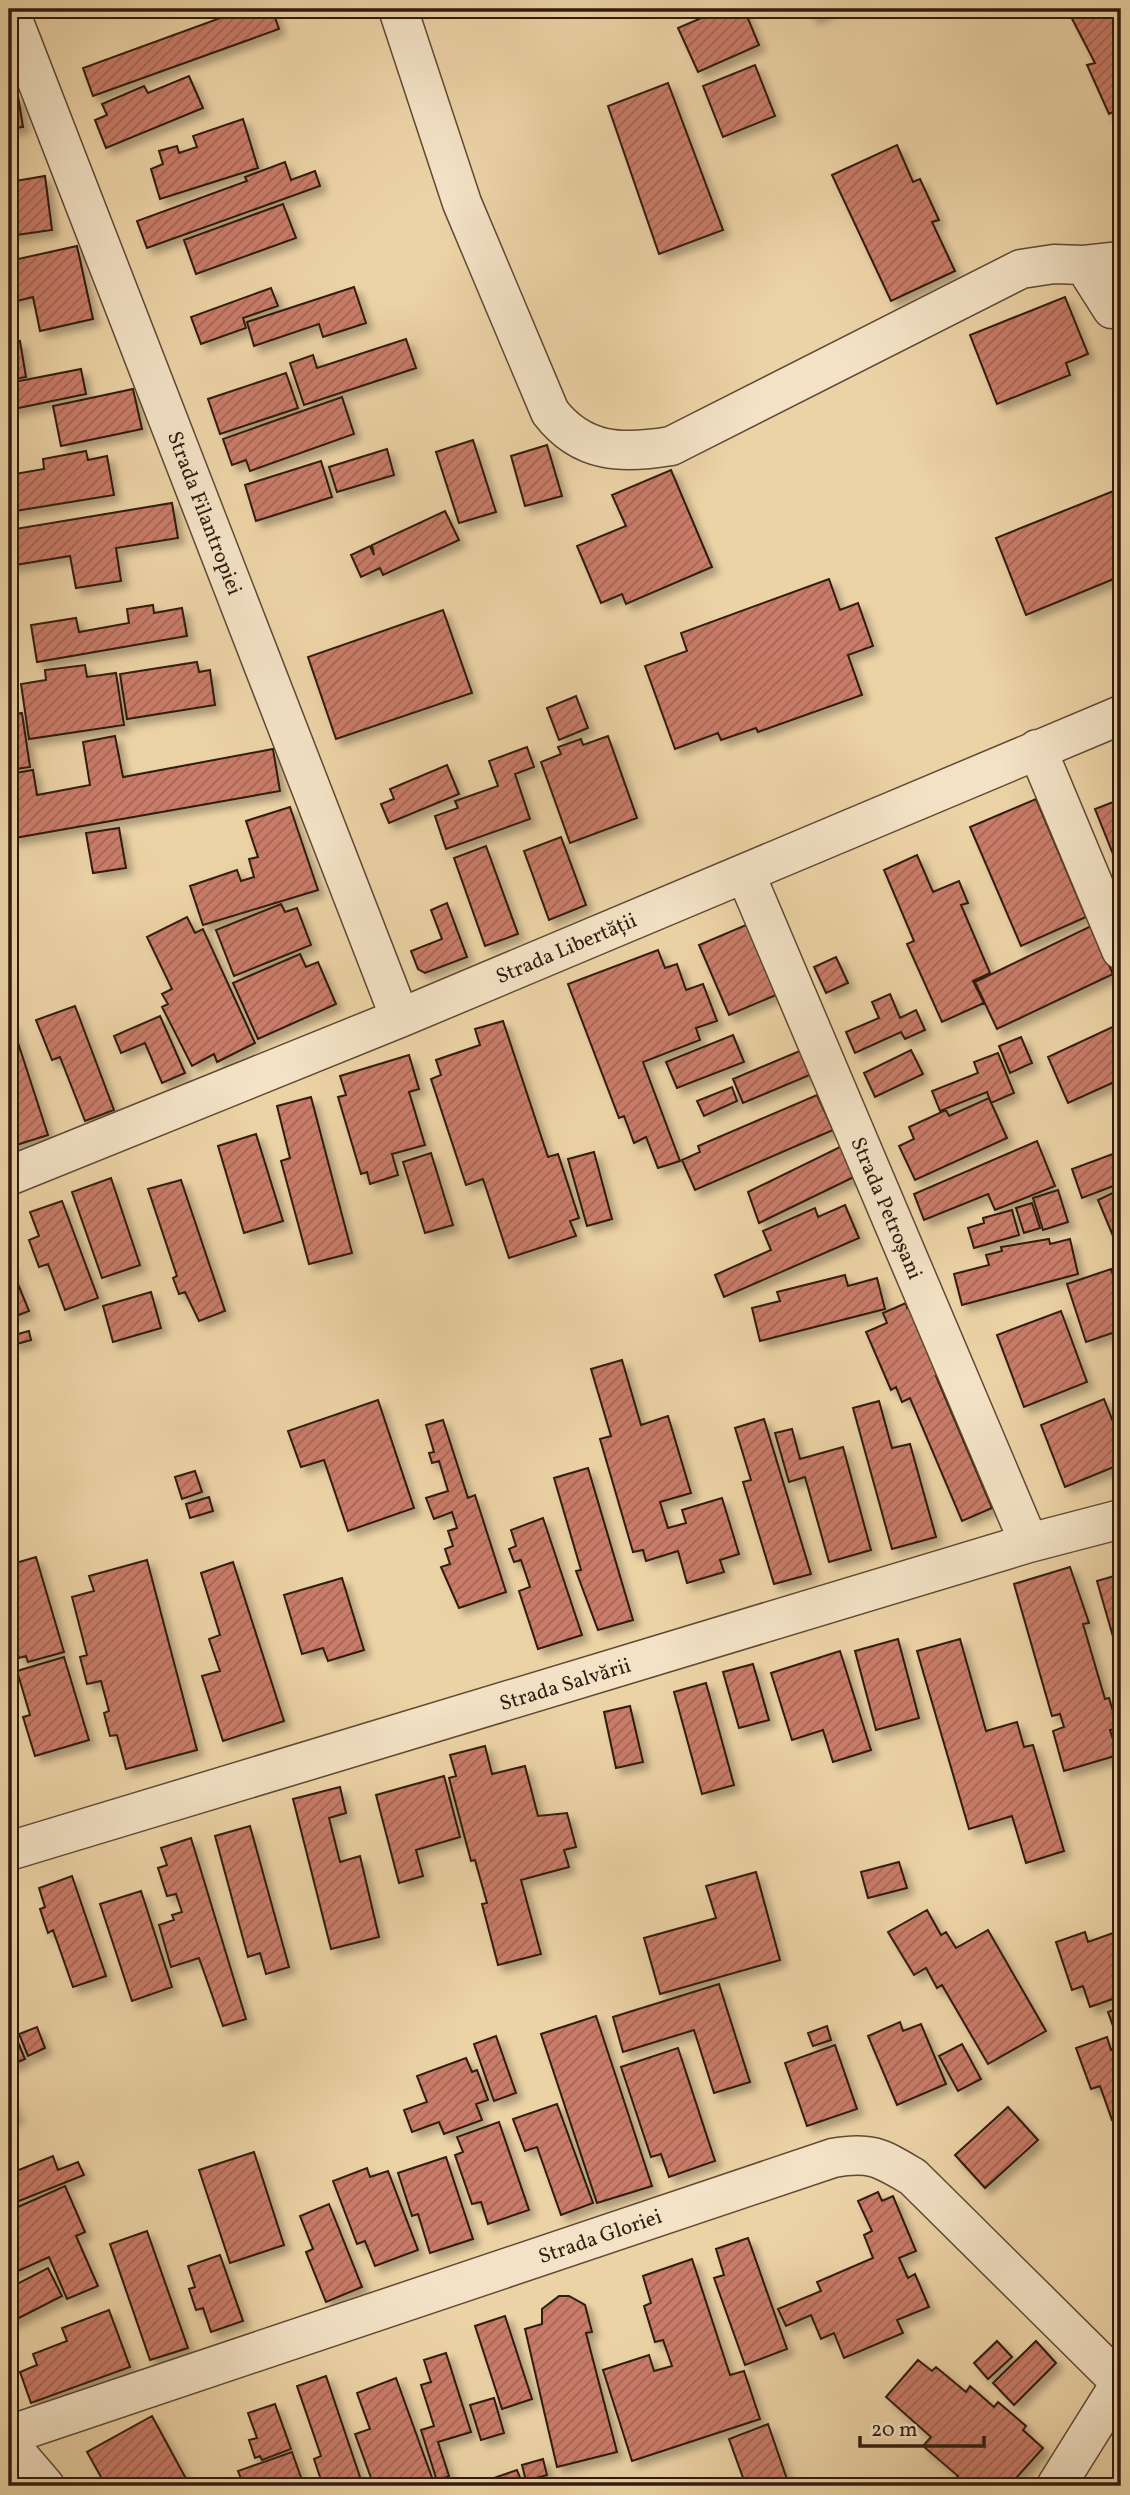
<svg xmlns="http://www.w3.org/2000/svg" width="1130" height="2495" font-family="Vollkorn,serif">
<defs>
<pattern id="building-hatch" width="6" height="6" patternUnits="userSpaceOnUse" patternTransform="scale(1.75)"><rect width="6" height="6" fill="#c97c69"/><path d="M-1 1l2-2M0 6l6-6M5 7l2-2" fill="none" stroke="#a46555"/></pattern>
<filter id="shadow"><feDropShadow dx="6" dy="6" stdDeviation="3.5" flood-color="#0004"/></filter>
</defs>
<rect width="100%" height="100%" fill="#ecd3a6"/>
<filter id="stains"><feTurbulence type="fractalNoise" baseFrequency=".00286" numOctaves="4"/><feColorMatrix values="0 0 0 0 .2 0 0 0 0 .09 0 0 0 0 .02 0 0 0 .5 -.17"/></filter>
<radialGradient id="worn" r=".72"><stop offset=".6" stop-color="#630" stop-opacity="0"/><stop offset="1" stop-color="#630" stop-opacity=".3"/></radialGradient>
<path fill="url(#building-hatch)" stroke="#301b0e" stroke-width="2" filter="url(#shadow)" d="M245,9H272L279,29L93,96L83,68Z
M722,9H744L759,45L698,72L678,28Z
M808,9H831L813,18Z
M1067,9H1121V108L1109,114L1087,65L1095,63Z
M755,65L775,116L723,137L703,86Z
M189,76L203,108L106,148L95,120L107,115L102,104L144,86L148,93Z
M668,83L723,230L659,254L608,106Z
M18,96L23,127L9,129V97Z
M243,119L258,168L160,199L151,169L163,164L159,151L177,146L179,153L197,147L193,136Z
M897,145L913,182L920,179L939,220L932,222L955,271L891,301L832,175Z
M285,162L291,180L315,171L320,186L147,248L137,221L247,181L245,177Z
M45,176L52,230L9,236V182Z
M283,204L296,238L196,274L184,240Z
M77,246L93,319L40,331L33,297L9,303V261Z
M354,287L366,323L323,337L319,324L254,346L247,322Z
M271,288L278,306L243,318L246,328L201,344L191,317Z
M1065,297L1088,354L1066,363L1070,375L997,404L970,335Z
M406,339L416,368L304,405L290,363L313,355L317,368Z
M20,341L26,377L9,380V343Z
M81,369L86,394L9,410V383Z
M286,373L298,408L220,434L208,399Z
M133,389L142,429L61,446L53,406Z
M342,397L354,434L250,471L246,460L232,465L223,439Z
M473,440L496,512L459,523L436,452Z
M547,445L562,496L525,506L511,456Z
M387,449L394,475L337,492L329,467Z
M86,451L88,460L107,456L114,495L9,512V475L44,469L43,459Z
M321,461L332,497L256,521L245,485Z
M671,470L712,567L626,604L622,594L601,603L577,546L626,526L612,495Z
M1121,488V576L1026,615L996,538Z
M172,503L178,538L116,548L121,581L76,588L70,556L9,566V530Z
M445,511L459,540L383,575L380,568L361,577L351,555L370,546L374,555L372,545Z
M829,579L840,610L858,603L873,646L848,655L862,695L758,732L756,728L721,740L718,733L675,749L645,666L687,651L681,633Z
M153,605L154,613L182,608L187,636L37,662L31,625L76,618L79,632L129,623L127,609Z
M443,610L472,693L336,739L308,657Z
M197,662L199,672L210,670L215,705L127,719L120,674Z
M85,665L87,677L116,673L124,725L29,739L21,684L46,680L45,670Z
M576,696L588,728L559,740L547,708Z
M22,713L30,767L9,770V715Z
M115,736L123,777L273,749L280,791L9,839V774L33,770L37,795L90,785L83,742Z
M608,736L637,818L570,843L541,762L561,754L558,747L581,739L583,745Z
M527,747L534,767L515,774L530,819L446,849L435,816L458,808L455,801L498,786L489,761Z
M447,765L459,794L389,823L381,804L394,799L390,789Z
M1036,799L1086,917L1021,946L970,827Z
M1121,799V874L1095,809Z
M290,807L318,890L203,925L190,886L237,870L241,881L254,877L249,859L258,857L246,821Z
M119,828L126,868L93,873L86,833Z
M561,837L586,905L549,920L524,851Z
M486,846L518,934L485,946L454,858Z
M917,855L933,892L959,881L968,903L961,905L990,973L973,981L984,1003L942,1022L907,944L914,941L884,870Z
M447,903L467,957L425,973L418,969L411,951L442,939L431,910Z
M281,904L285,912L297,908L311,945L234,976L216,930Z
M187,917L195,933L203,929L255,1043L217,1062L214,1054L192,1066L162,1007L168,1004L162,994L172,989L147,937Z
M753,922L783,992L729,1015L699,945Z
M1091,926L1113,974L997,1029L975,982Z
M658,950L665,968L677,964L686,990L703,984L717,1021L696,1028L700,1040L643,1062L680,1161L658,1168L646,1137L634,1143L624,1116L619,1118L568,984Z
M300,954L306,967L318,962L336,1004L258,1039L233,983Z
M836,957L848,983L826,993L814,967Z
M890,994L900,1018L916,1010L925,1030L905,1039L901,1032L855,1053L846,1032L879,1018L872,1002Z
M75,1006L114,1110L85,1121L60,1057L52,1060L36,1020Z
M160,1016L185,1073L162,1083L145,1043L121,1053L114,1036Z
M10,1018L48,1135L10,1147L9,1143Z
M503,1021L548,1157L558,1154L579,1218L570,1221L576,1236L509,1258L483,1179L466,1185L431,1079L441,1075L436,1060L480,1045L475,1029Z
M1121,1023V1079L1068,1103L1048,1057Z
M733,1035L744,1062L677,1088L666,1062Z
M1021,1037L1032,1063L1010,1073L999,1046Z
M802,1050L812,1074L743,1103L733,1079Z
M911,1050L923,1074L875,1097L864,1073Z
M998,1053L1014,1093L991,1103L987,1092L940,1111L932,1091L978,1073L974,1062Z
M409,1055L419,1089L409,1092L425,1145L392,1154L398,1175L370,1184L367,1172L361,1174L338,1097L346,1095L340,1076Z
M732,1087L737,1101L704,1116L697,1101Z
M817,1095L833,1130L695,1190L682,1160L700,1152L698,1146Z
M311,1097L352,1253L309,1264L281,1161L290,1158L277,1106Z
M989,1098L1007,1138L915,1180L899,1146L914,1139L909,1127L946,1110L949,1116Z
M256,1134L283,1221L244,1233L218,1146Z
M1037,1141L1055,1186L995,1210L988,1194L924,1220L914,1194Z
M844,1145L858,1175L759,1223L748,1192Z
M1121,1151V1183L1082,1198L1072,1169Z
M594,1152L612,1219L587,1226L568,1159Z
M431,1153L453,1225L425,1233L403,1162Z
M111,1178L140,1265L102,1278L72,1192Z
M181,1180L225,1311L199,1321L185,1292L179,1294L173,1278L177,1276L148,1189Z
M1121,1189V1255L1098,1200Z
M1058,1190L1068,1222L1043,1230L1033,1198Z
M62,1201L98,1298L65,1310L48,1264L39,1267L29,1240L39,1236L30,1212Z
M1032,1203L1040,1228L1024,1233L1016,1208Z
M845,1205L859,1238L724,1297L715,1275L771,1250L763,1231L815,1208L818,1217Z
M1012,1210L1019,1235L974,1248L968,1228L984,1223L983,1218Z
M1049,1239L1050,1244L1070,1239L1078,1274L962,1305L954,1274L989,1265L986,1255L1002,1251L1001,1247Z
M9,1262L29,1311L9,1319Z
M1111,1269L1119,1292L1121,1291V1330L1086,1342L1067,1284Z
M845,1275L848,1286L877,1278L885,1309L760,1341L752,1308L780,1301L777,1292Z
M151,1292L161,1328L113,1342L103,1306Z
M906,1303L907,1308L913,1305L942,1373L936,1376L992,1508L962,1521L910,1398L902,1402L896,1387L891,1390L866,1332L887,1323L883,1313Z
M1061,1311L1087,1382L1024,1407L997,1335Z
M29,1331L31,1340L13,1345L10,1336Z
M622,1360L641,1425L668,1416L691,1493L660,1502L668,1528L686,1523L682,1510L722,1498L739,1554L720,1560L724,1572L687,1583L678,1551L646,1561L643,1550L633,1552L600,1439L611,1436L591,1369Z
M1104,1399L1121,1442V1464L1065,1487L1041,1425Z
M378,1400L414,1508L348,1531L324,1460L301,1467L288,1431Z
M879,1401L892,1448L910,1444L936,1537L892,1549L853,1408Z
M764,1419L811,1574L774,1584L743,1482L751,1480L735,1428Z
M443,1420L468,1498L475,1495L506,1592L459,1608L441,1567L450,1564L445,1549L453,1546L448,1531L457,1528L452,1512L434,1519L426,1498L448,1491L439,1461L432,1463L429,1453L434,1452L426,1425Z
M792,1429L800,1459L843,1447L871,1550L829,1562L805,1477L789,1482L775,1433Z
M588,1468L633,1620L598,1630L576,1571L581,1570L554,1478Z
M195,1471L202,1492L182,1499L175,1477Z
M209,1497L213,1511L190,1518L186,1504Z
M543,1518L582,1635L538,1649L519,1591L530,1587L521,1560L514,1562L509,1549L516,1546L511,1530Z
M36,1557L64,1652L28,1662L26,1656L19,1658L9,1622V1565Z
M147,1560L197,1750L126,1769L117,1735L110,1736L104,1713L109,1711L101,1681L87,1684L80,1657L87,1655L72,1597L94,1591L89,1576Z
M233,1562L284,1721L223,1741L202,1676L220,1671L209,1639L220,1635L201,1573Z
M1070,1567L1089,1623L1083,1624L1105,1699L1109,1698L1118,1728L1110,1730L1118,1755L1064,1771L1053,1731L1064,1727L1060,1714L1052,1716L1014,1584Z
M1121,1574V1661H1120L1097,1581Z
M342,1578L364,1650L328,1661L323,1648L302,1654L284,1595Z
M898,1639L919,1718L876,1730L855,1651Z
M960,1639L986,1731L1017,1722L1024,1747L1033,1745L1064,1851L1026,1863L1012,1816L969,1829L917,1651Z
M840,1651L871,1750L833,1762L823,1730L792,1740L771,1673Z
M64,1657L89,1740L35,1756L23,1717L30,1715L17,1671Z
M753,1664L769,1720L739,1728L723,1672Z
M706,1683L734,1785L702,1794L674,1692Z
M630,1706L643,1762L616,1768L604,1712Z
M485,1746L492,1774L525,1766L538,1816L567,1813L576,1847L564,1850L569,1867L521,1880L541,1954L498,1965L482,1904L487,1903L475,1860L471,1861L449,1778L456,1776L450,1755Z
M444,1776L460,1837L416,1850L423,1876L399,1883L376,1795Z
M1121,1786V1810L1114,1788Z
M340,1787L346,1813L329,1818L340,1862L360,1856L379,1937L331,1949L293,1799Z
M250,1826L289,1967L266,1974L260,1953L248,1957L215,1836Z
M191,1838L246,2019L223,2026L199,1958L171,1967L159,1925L174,1920L172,1915L182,1912L176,1894L167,1896L158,1868L167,1865L161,1848Z
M899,1862L907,1888L868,1898L861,1872Z
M756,1872L780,1960L660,1994L644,1938L716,1918L706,1886Z
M72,1876L106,1976L73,1987L53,1930L48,1933L40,1909L45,1907L39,1888Z
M141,1891L172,1987L132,2001L100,1904Z
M927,1910L941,1935L946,1932L956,1948L988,1930L1046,2031L988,2064L942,1985L937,1988L926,1968L914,1975L888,1932Z
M1085,1932L1088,1942L1113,1933L1121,1955V1996L1090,2007L1083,1986L1072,1990L1056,1942Z
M719,1984L750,2082L714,2093L694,2030L623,2052L613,2017Z
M1121,2007V2039L1118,2040L1108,2012Z
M596,2016L652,2186L597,2203L541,2034Z
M900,2022L903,2031L921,2024L946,2084L897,2105L868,2036Z
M827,2026L831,2040L813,2046L808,2033Z
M37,2027L45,2048L28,2056L19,2034Z
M15,2035L25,2059L9,2066V2038Z
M496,2036L516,2093L494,2101L474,2044Z
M1107,2037L1111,2050L1121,2046V2117L1112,2120L1100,2086L1091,2089L1076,2048Z
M962,2044L981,2079L958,2091L939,2056Z
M835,2045L857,2109L807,2126L785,2063Z
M678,2048L715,2161L669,2177L661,2154L651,2157L621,2067Z
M466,2058L472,2072L477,2070L488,2100L476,2104L482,2120L444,2134L439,2122L412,2132L404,2110L427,2102L417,2076Z
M9,2097L17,2117L9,2120Z
M557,2104L593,2203L561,2215L537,2147L525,2151L513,2119Z
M1008,2107L1038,2140L985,2188L955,2155Z
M499,2122L529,2210L488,2224L481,2202L472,2204L455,2155L463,2152L457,2137Z
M254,2152L284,2245L230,2263L199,2170Z
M53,2156L58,2170L78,2162L84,2175L9,2205V2174Z
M446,2157L473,2239L430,2253L418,2214L412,2216L398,2173Z
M367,2168L370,2177L388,2171L418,2250L375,2266L365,2241L357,2244L333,2181Z
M65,2186L85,2232L76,2236L98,2286L67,2299L49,2257L9,2275V2211Z
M878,2192L882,2201L893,2196L916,2251L899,2258L908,2278L915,2274L929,2307L897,2320L903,2333L844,2358L834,2333L821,2339L811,2315L786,2326L778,2309L821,2291L817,2282L873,2258L864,2235L872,2231L858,2201Z
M329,2204L362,2287L326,2302L306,2252L313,2249L300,2216Z
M147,2231L188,2348L150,2360L110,2244Z
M748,2238L787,2349L745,2365L714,2278L724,2275L716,2249Z
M220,2255L243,2321L211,2332L203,2308L196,2310L189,2289L195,2287L188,2266Z
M692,2259L730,2375L744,2371L760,2419L632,2461L603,2370L649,2355L654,2371L672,2366L663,2340L655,2342L644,2306L651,2303L643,2276Z
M48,2268L62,2296L9,2323V2288Z
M559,2296H569L585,2305L592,2332L586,2333L617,2452L557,2467L525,2329L542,2324V2309Z
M109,2310L130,2367L31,2403L20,2372L37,2365L33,2354L67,2341L62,2328Z
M505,2316L532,2399L502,2409L475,2326Z
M997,2341L1012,2357L988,2379L974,2363Z
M1036,2341L1056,2363L1014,2405L993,2383Z
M446,2353L471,2432L438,2442L449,2476L437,2481L421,2430L434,2426L421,2385L431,2382L424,2360Z
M918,2360L932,2371L936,2367L966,2392L970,2386L994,2407L998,2402L1026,2426L1023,2430L1043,2448L1009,2486H949L958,2476L923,2446L931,2437L886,2397Z
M326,2376L363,2486H323L314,2459L321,2456L297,2386Z
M396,2378L435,2486H374L355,2434L370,2429L357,2393Z
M494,2398L504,2433L481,2440L470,2405Z
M275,2404L291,2449L262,2460L260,2456L255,2458L249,2440L257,2438L248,2413Z
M152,2416L190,2486H106L87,2452Z
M768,2424L789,2485L746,2486L729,2439Z
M292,2452L304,2486H244L238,2471Z
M543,2459L547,2475L526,2481L522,2465Z
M517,2470L523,2485L487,2486L485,2481Z"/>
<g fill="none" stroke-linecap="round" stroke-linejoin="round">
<defs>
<path id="minor" d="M9,9L400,1018
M398,9L462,203L550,412C582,454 623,454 671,446L1021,269L1054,264L1084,265L1112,309H1121
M1084,265L1121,261
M1037,749L1121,950
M745,873L1029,1543
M9,1176L400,1018L1121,715
M9,1851L1029,1543L1121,1519
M9,2435L833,2158C871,2151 881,2158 913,2177L1121,2383
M9,2444L45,2486
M1056,2486L1121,2382"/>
</defs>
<use href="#minor" stroke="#5f4934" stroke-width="41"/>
<use href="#minor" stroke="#f3e2c5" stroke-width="38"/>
</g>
<g text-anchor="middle" stroke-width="5" stroke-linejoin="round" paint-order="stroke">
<g font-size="21" fill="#301b0e" stroke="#f3e2c5">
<text transform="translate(205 513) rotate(69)" y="7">Strada Filantropiei</text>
<text transform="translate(566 948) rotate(-23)" y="7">Strada Libertății</text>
<text transform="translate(887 1208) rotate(67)" y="7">Strada Petroșani</text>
<text transform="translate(565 1684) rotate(-17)" y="7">Strada Salvării</text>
<text transform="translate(600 2236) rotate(-19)" y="7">Strada Gloriei</text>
</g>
</g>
<rect width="1130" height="2495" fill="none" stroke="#ecd3a6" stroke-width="35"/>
<rect x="10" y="10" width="1109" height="2474" fill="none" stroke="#301b0e" stroke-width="3.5"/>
<rect x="18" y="18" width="1095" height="2460" fill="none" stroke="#301b0e" stroke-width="2"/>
<path d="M860 2436v10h124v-10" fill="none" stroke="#301b0e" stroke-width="3.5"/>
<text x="871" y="2436" font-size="21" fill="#301b0e" stroke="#f3e2c5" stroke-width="5" paint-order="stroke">20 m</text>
<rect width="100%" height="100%" filter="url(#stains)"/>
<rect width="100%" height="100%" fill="url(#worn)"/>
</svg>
